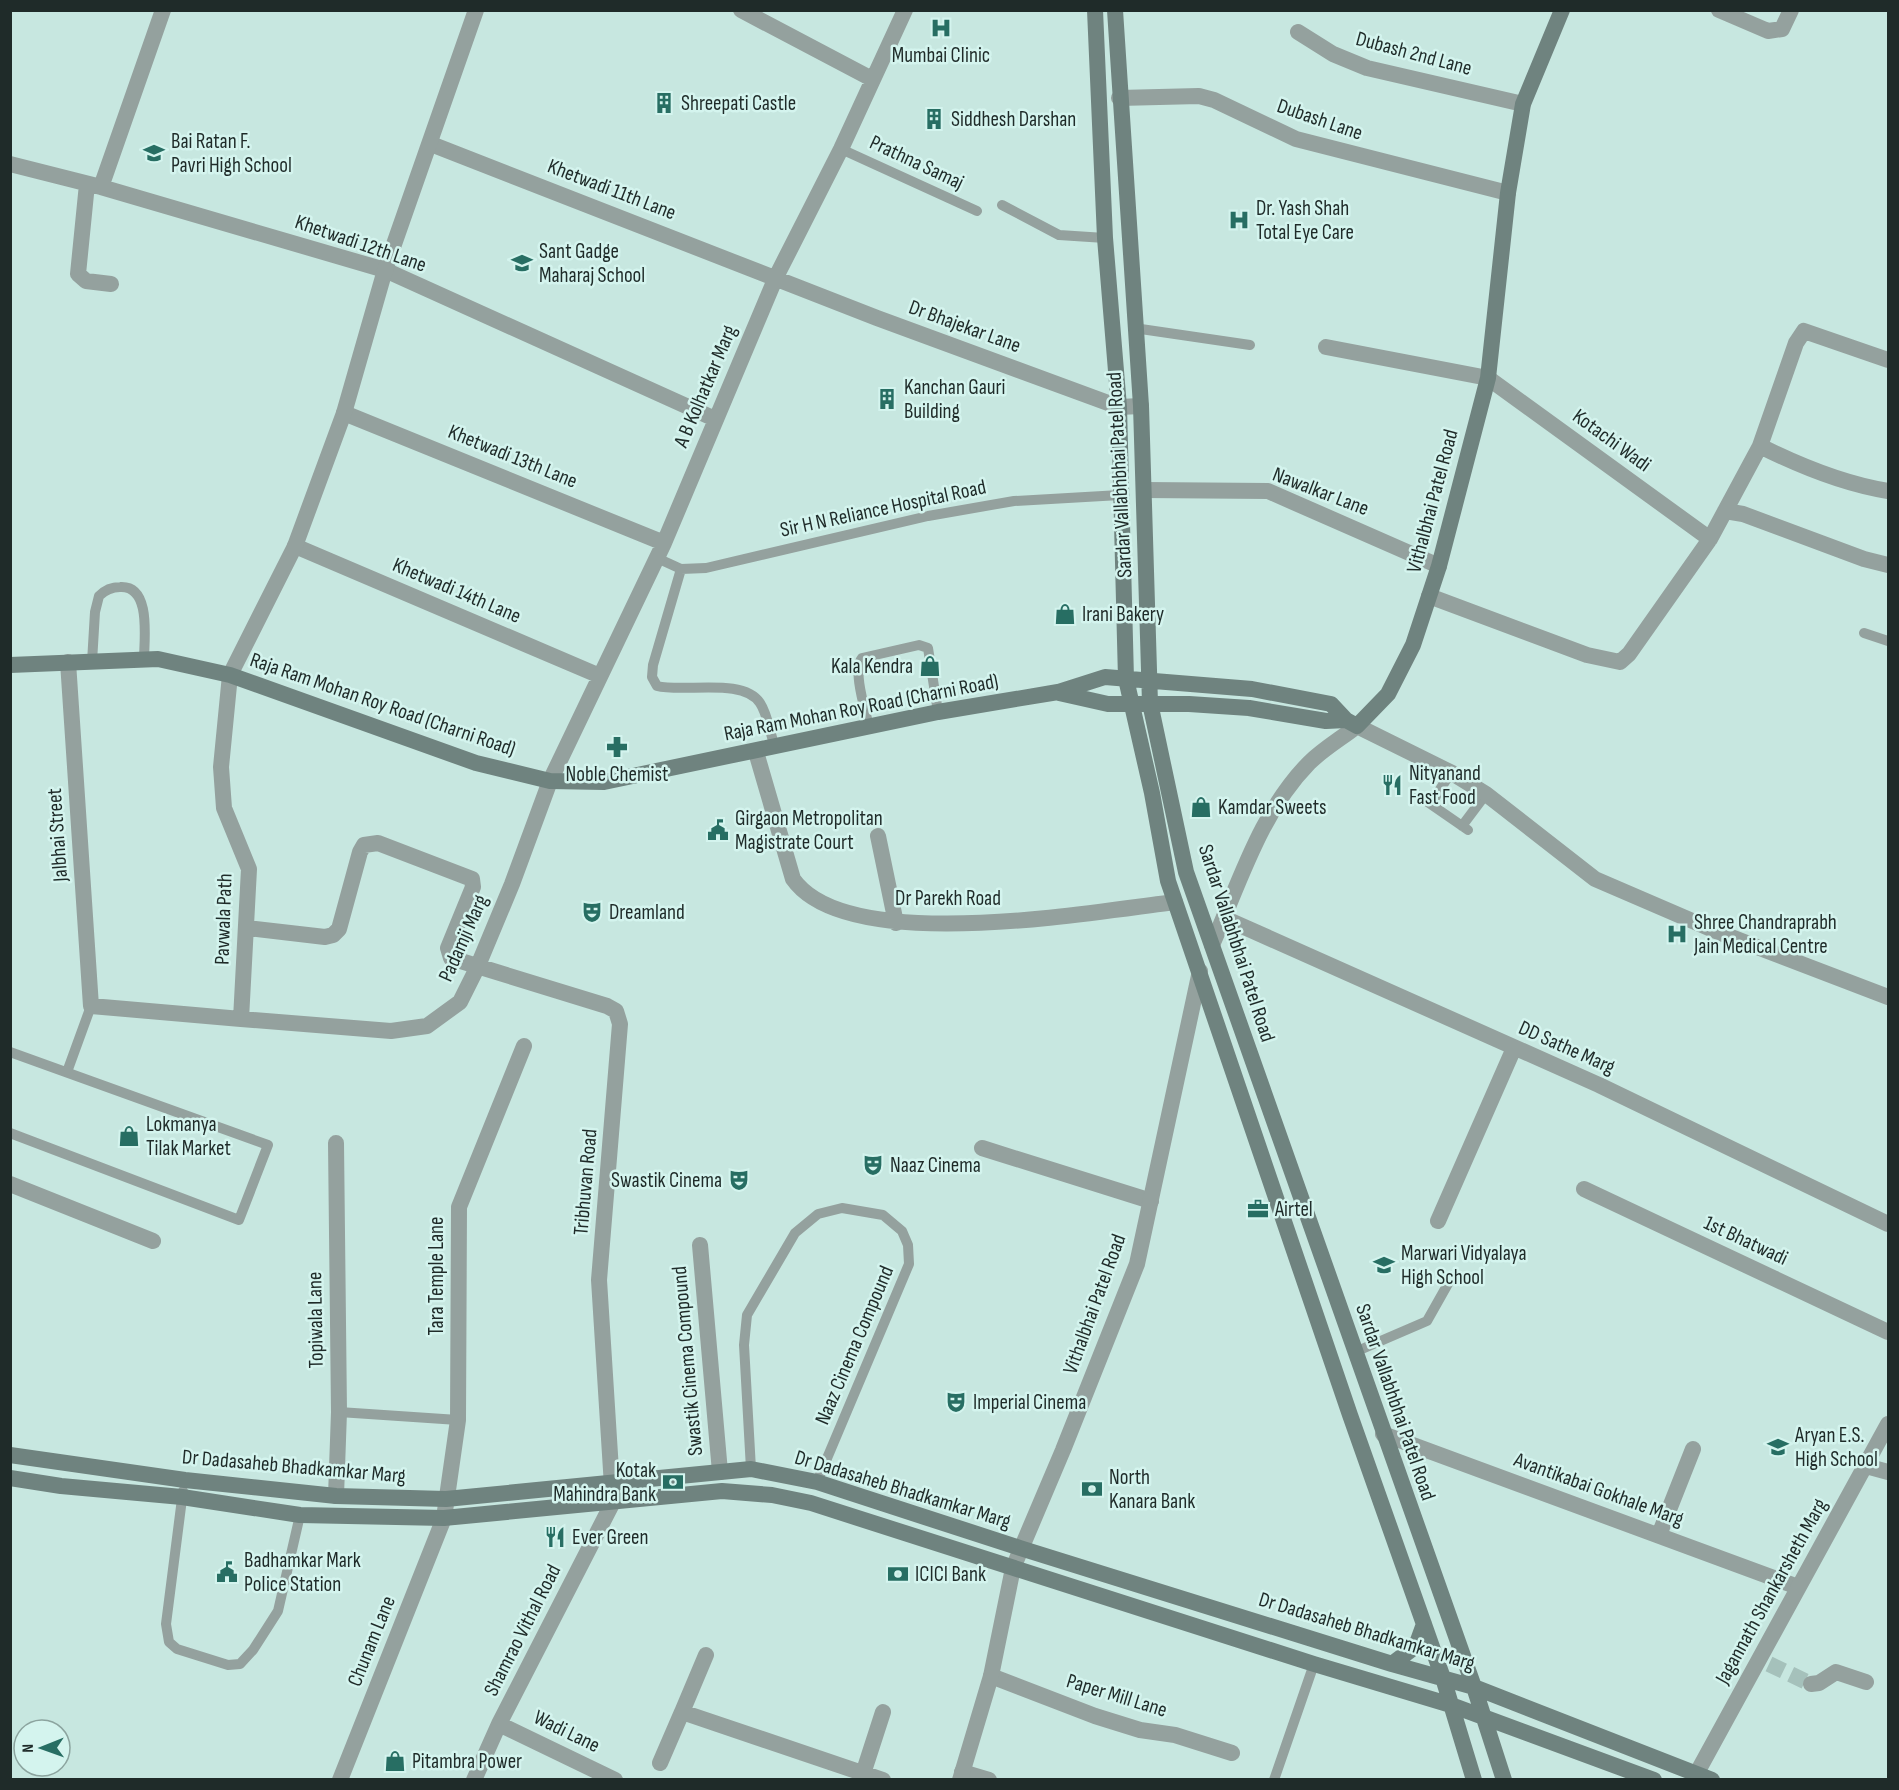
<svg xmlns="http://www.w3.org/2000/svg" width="1899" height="1790" font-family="'Sofia Sans Condensed',sans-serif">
<rect width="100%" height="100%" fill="#c7e7e0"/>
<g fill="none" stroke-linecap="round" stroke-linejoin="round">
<path stroke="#a5c1bb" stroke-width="16" stroke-dasharray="16 8" stroke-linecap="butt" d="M1769,1664L1811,1684"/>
<path stroke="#94a19e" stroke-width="10" d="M841,149L977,211
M1002,205L1059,235L1105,238
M1134,328L1250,345
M657,558L681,569L706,568L928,516L1014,501L1120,495
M681,569L653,665L652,677L657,686C684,693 743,677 760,703C768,715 770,734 775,747
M1864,633L1888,641
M92,662L95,612L99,596C105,590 111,587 120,587C152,585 144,640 144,660
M869,727C866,712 852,670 862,658L919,645L928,648L938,712
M1413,792L1468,830
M1431,804L1451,772
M1462,826L1486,794
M10,1052L268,1145L239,1220L10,1133
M67,1072L91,1006
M1355,1352L1427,1321L1449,1282
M339,1412L458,1420
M751,1469L744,1345L747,1315L795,1233L818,1214L842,1208L883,1215L902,1231L908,1245L909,1264L817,1482
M183,1491L166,1624L169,1642L177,1649L228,1665L240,1664L253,1650L278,1611L300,1515
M1274,1780L1314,1664"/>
<path stroke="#94a19e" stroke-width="16" d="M340,1780L444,1518L458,1420L459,1207L524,1046"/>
<path stroke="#94a19e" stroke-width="16" d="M741,10L872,79
M1719,10L1768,31L1782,29L1791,10
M1298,32L1333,54L1367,68L1523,104
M1119,98L1199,96L1214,100L1296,139L1508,193
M431,144L877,318L1119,407L1141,406
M10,164L101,187L385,270L715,419
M87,184L78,274L86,281L111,284
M101,187L163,10
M1326,347L1488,378L1710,539
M344,413L664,543
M1760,446C1800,466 1844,484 1888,491
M1144,490L1268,491L1439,566
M1725,511L1743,514L1864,559L1888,565
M295,546L600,676
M1429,596L1587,655L1620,662L1629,654L1710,539L1760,446L1796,343L1804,331L1888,360
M68,662L91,1006L241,1019L249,869L224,808L221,767L230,675
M756,752L793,879C847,956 1091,912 1175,902
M878,836L896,923
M1224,918L1599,1085L1888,1224
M248,928L325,937L333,935L339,929L360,852L364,845L378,843L472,879L473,887L448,948L451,958L607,1006L616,1011L620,1024L599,1280L613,1502L499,1724L474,1780
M241,1019L391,1031L427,1026L460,1002L477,968L512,884L550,781L664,543L776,277L841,149L905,10
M982,1148L1151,1201
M10,1184L153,1241
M1584,1189L1888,1332
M1438,1221L1514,1048
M700,1245L720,1472
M1383,1434L1798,1587
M1866,1466L1888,1472
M336,1496L339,1412L336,1143
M1659,1535L1693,1449
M991,1676L1095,1716L1140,1730L1175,1735L1232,1753
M1811,1684L1819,1683L1836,1672L1866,1682
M682,1712L706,1655
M499,1724L615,1780
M660,1763L682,1712L883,1780
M962,1772L989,1780
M861,1780L883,1712"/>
<path stroke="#94a19e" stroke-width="16" d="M230,675L295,546L344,413L385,270L476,10
M1212,945C1240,882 1260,813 1309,763C1323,749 1342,738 1357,726L1452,773L1486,794L1595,879L1718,932L1888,997
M960,1780L991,1676L1013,1568L1063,1450L1137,1264L1200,971
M1693,1780L1888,1424"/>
<path stroke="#6f837f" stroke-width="16" d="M1095,10L1105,238L1119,407L1126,679L1152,793L1168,881L1350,1415L1443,1678L1474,1780
M1115,10L1141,406L1150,703L1186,872L1474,1687L1504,1780
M10,665L158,659L230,675L476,763L550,781L604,782L938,712L1058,692L1105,677L1252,689L1331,704L1346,720L1357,726L1388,694L1413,645L1439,566L1488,378L1508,193L1523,104L1562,10
M1059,693L1108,704H1189L1249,708L1326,721L1346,720
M10,1455L185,1480L336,1496L446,1499L751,1469L817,1482L1020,1548L1392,1664L1474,1687L1712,1780
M10,1478L61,1486L182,1497L300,1515L444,1518L722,1491L772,1495L811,1503L1314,1664L1451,1705L1654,1780
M1392,1664L1416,1646L1424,1624"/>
</g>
<defs>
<symbol id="hospital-bare" viewBox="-9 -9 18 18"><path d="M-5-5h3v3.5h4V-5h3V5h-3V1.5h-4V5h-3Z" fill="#276e63" stroke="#d4f4ee" stroke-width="2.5" paint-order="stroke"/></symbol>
<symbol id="building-bare" viewBox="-9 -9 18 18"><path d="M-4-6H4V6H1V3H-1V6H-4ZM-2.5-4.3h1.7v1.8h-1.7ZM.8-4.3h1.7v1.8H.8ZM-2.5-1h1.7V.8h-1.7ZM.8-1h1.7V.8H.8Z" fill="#276e63" stroke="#d4f4ee" stroke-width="2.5" paint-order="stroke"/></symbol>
<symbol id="school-bare" viewBox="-9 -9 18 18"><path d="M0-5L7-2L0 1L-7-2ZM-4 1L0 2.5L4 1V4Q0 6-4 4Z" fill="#276e63" stroke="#d4f4ee" stroke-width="2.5" paint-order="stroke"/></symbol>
<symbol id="shop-bare" viewBox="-9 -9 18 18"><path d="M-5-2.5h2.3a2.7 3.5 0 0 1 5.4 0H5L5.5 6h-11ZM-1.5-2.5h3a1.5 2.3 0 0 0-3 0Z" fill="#276e63" stroke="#d4f4ee" stroke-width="2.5" paint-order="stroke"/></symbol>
<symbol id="pharmacy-bare" viewBox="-9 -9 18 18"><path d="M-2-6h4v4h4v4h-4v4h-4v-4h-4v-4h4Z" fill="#276e63" stroke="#d4f4ee" stroke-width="2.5" paint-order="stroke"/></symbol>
<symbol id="restaurant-bare" viewBox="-9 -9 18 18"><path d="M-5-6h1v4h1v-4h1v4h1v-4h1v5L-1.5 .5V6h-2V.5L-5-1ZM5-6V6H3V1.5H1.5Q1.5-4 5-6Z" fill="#276e63" stroke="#d4f4ee" stroke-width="2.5" paint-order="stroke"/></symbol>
<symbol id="civic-bare" viewBox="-9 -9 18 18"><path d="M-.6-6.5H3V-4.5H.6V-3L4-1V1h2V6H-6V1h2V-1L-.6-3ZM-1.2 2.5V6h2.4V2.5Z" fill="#276e63" stroke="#d4f4ee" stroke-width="2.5" paint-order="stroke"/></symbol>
<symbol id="theatre-bare" viewBox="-9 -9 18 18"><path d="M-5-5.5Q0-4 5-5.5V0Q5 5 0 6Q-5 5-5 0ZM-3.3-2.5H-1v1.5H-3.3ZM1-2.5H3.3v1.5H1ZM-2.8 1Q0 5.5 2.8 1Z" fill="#276e63" stroke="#d4f4ee" stroke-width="2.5" paint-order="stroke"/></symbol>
<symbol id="office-bare" viewBox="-9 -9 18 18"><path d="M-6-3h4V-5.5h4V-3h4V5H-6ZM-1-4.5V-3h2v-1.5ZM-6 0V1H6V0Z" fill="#276e63" stroke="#d4f4ee" stroke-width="2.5" paint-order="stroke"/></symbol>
<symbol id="bank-bare" viewBox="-9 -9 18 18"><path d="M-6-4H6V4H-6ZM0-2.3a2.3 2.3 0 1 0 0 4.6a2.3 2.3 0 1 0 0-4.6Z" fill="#276e63" stroke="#d4f4ee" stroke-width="2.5" paint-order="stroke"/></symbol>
</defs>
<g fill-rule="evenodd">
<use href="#hospital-bare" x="926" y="13" width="30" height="30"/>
<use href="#building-bare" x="649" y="88" width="30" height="30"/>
<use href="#building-bare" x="919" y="104" width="30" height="30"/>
<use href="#school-bare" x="139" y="138" width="30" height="30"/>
<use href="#hospital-bare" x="1224" y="205" width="30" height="30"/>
<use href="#school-bare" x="507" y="248" width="30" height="30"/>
<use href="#building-bare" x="872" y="384" width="30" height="30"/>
<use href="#shop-bare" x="1050" y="599" width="30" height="30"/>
<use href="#shop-bare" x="915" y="651" width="30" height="30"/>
<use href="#pharmacy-bare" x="602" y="732" width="30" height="30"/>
<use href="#restaurant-bare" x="1377" y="770" width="30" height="30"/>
<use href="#shop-bare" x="1186" y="792" width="30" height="30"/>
<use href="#civic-bare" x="703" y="815" width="30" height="30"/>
<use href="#theatre-bare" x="577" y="897" width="30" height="30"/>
<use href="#hospital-bare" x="1662" y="919" width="30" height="30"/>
<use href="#shop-bare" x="114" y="1121" width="30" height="30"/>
<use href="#theatre-bare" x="858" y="1150" width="30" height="30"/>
<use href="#theatre-bare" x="724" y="1165" width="30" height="30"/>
<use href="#office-bare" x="1243" y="1194" width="30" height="30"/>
<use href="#school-bare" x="1369" y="1250" width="30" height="30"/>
<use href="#theatre-bare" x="941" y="1387" width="30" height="30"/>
<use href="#school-bare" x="1763" y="1432" width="30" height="30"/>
<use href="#bank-bare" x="658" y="1467" width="30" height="30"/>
<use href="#bank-bare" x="1077" y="1474" width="30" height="30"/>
<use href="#restaurant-bare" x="540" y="1522" width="30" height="30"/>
<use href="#civic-bare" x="212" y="1557" width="30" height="30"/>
<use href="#bank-bare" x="883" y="1559" width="30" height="30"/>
<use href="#shop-bare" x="380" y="1746" width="30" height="30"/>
</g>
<g text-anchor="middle" stroke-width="5" stroke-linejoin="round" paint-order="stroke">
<g font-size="21" fill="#1f2b29" stroke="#d4f4ee">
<text transform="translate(1414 53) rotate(15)" y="7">Dubash 2nd Lane</text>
<text transform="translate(1320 119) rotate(19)" y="7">Dubash Lane</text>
<text transform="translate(917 162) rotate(25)" y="7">Prathna Samaj</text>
<text transform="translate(612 189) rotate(21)" y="7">Khetwadi 11th Lane</text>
<text transform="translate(361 243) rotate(19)" y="7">Khetwadi 12th Lane</text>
<text transform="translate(965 326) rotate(20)" y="7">Dr Bhajekar Lane</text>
<text transform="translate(705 386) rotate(-67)" y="7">A B Kolhatkar Marg</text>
<text transform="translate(1612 440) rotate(36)" y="7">Kotachi Wadi</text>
<text transform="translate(513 456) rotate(22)" y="7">Khetwadi 13th Lane</text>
<text transform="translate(1119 475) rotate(-93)" y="7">Sardar Vallabhbhai Patel Road</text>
<text transform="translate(1321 491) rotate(21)" y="7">Nawalkar Lane</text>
<text transform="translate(1432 501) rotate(-75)" y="7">Vithalbhai Patel Road</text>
<text transform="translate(883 508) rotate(-12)" y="7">Sir H N Reliance Hospital Road</text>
<text transform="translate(457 590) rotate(23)" y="7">Khetwadi 14th Lane</text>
<text transform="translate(383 704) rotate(19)" y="7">Raja Ram Mohan Roy Road (Charni Road)</text>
<text transform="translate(861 707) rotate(-11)" y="7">Raja Ram Mohan Roy Road (Charni Road)</text>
<text transform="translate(57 835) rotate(-94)" y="7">Jalbhai Street</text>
<text x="948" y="905">Dr Parekh Road</text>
<text transform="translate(223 919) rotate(-88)" y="7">Pavwala Path</text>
<text transform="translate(463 938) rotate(-66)" y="7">Padamji Marg</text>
<text transform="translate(1237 943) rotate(72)" y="7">Sardar Vallabhbhai Patel Road</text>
<text transform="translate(1567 1047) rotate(24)" y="7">DD Sathe Marg</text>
<text transform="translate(585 1182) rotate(-85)" y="7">Tribhuvan Road</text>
<text transform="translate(1746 1240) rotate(25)" y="7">1st Bhatwadi</text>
<text transform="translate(436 1276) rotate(-90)" y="7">Tara Temple Lane</text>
<text transform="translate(1094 1304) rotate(-70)" y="7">Vithalbhai Patel Road</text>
<text transform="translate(315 1320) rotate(-91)" y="7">Topiwala Lane</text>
<text transform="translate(854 1345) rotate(-67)" y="7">Naaz Cinema Compound</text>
<text transform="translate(687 1361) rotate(-95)" y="7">Swastik Cinema Compound</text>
<text transform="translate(1396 1402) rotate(71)" y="7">Sardar Vallabhbhai Patel Road</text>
<text transform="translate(294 1466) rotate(5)" y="7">Dr Dadasaheb Bhadkamkar Marg</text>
<text transform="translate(903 1489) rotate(17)" y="7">Dr Dadasaheb Bhadkamkar Marg</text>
<text transform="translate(1599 1489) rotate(20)" y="7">Avantikabai Gokhale Marg</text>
<text transform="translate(1771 1591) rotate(-61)" y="7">Jagannath Shankarsheth Marg</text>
<text transform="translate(522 1630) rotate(-63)" y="7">Shamrao Vithal Road</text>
<text transform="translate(1367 1631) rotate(17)" y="7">Dr Dadasaheb Bhadkamkar Marg</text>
<text transform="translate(371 1641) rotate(-68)" y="7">Chunam Lane</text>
<text transform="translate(1117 1695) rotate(17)" y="7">Paper Mill Lane</text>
<text transform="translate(567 1731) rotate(26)" y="7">Wadi Lane</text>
</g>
<g font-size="21" fill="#1f2b29" stroke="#d4f4ee" text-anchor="start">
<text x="941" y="62" text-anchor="middle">Mumbai Clinic</text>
<text x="681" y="110">Shreepati Castle</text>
<text x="951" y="126">Siddhesh Darshan</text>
<text x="171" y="148">Bai Ratan F.<tspan x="171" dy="24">Pavri High School</tspan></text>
<text x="1256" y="215">Dr. Yash Shah<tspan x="1256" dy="24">Total Eye Care</tspan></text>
<text x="539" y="258">Sant Gadge<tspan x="539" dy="24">Maharaj School</tspan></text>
<text x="904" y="394">Kanchan Gauri<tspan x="904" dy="24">Building</tspan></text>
<text x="1082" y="621">Irani Bakery</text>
<text x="913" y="673" text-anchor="end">Kala Kendra</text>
<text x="1409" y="780">Nityanand<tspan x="1409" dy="24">Fast Food</tspan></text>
<text x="617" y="781" text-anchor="middle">Noble Chemist</text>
<text x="1218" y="814">Kamdar Sweets</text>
<text x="735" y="825">Girgaon Metropolitan<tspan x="735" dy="24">Magistrate Court</tspan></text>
<text x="609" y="919">Dreamland</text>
<text x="1694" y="929">Shree Chandraprabh<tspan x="1694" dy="24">Jain Medical Centre</tspan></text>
<text x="146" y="1131">Lokmanya<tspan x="146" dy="24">Tilak Market</tspan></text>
<text x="890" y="1172">Naaz Cinema</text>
<text x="722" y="1187" text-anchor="end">Swastik Cinema</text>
<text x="1275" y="1216">Airtel</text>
<text x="1401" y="1260">Marwari Vidyalaya<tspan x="1401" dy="24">High School</tspan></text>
<text x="973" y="1409">Imperial Cinema</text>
<text x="1795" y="1442">Aryan E.S.<tspan x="1795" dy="24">High School</tspan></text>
<text x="656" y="1477" text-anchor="end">Kotak<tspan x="656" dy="24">Mahindra Bank</tspan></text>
<text x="1109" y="1484">North<tspan x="1109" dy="24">Kanara Bank</tspan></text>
<text x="572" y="1544">Ever Green</text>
<text x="244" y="1567">Badhamkar Mark<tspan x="244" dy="24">Police Station</tspan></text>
<text x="915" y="1581">ICICI Bank</text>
<text x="412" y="1768">Pitambra Power</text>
</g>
</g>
<rect width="1899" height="1790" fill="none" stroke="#1f2b29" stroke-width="24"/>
<g transform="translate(42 1748) rotate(269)"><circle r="28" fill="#d4f4ee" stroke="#8ca49f" stroke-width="1.5"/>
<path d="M0-4.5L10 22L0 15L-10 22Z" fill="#276e63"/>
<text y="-9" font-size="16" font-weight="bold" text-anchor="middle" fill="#1f2b29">N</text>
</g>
</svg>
